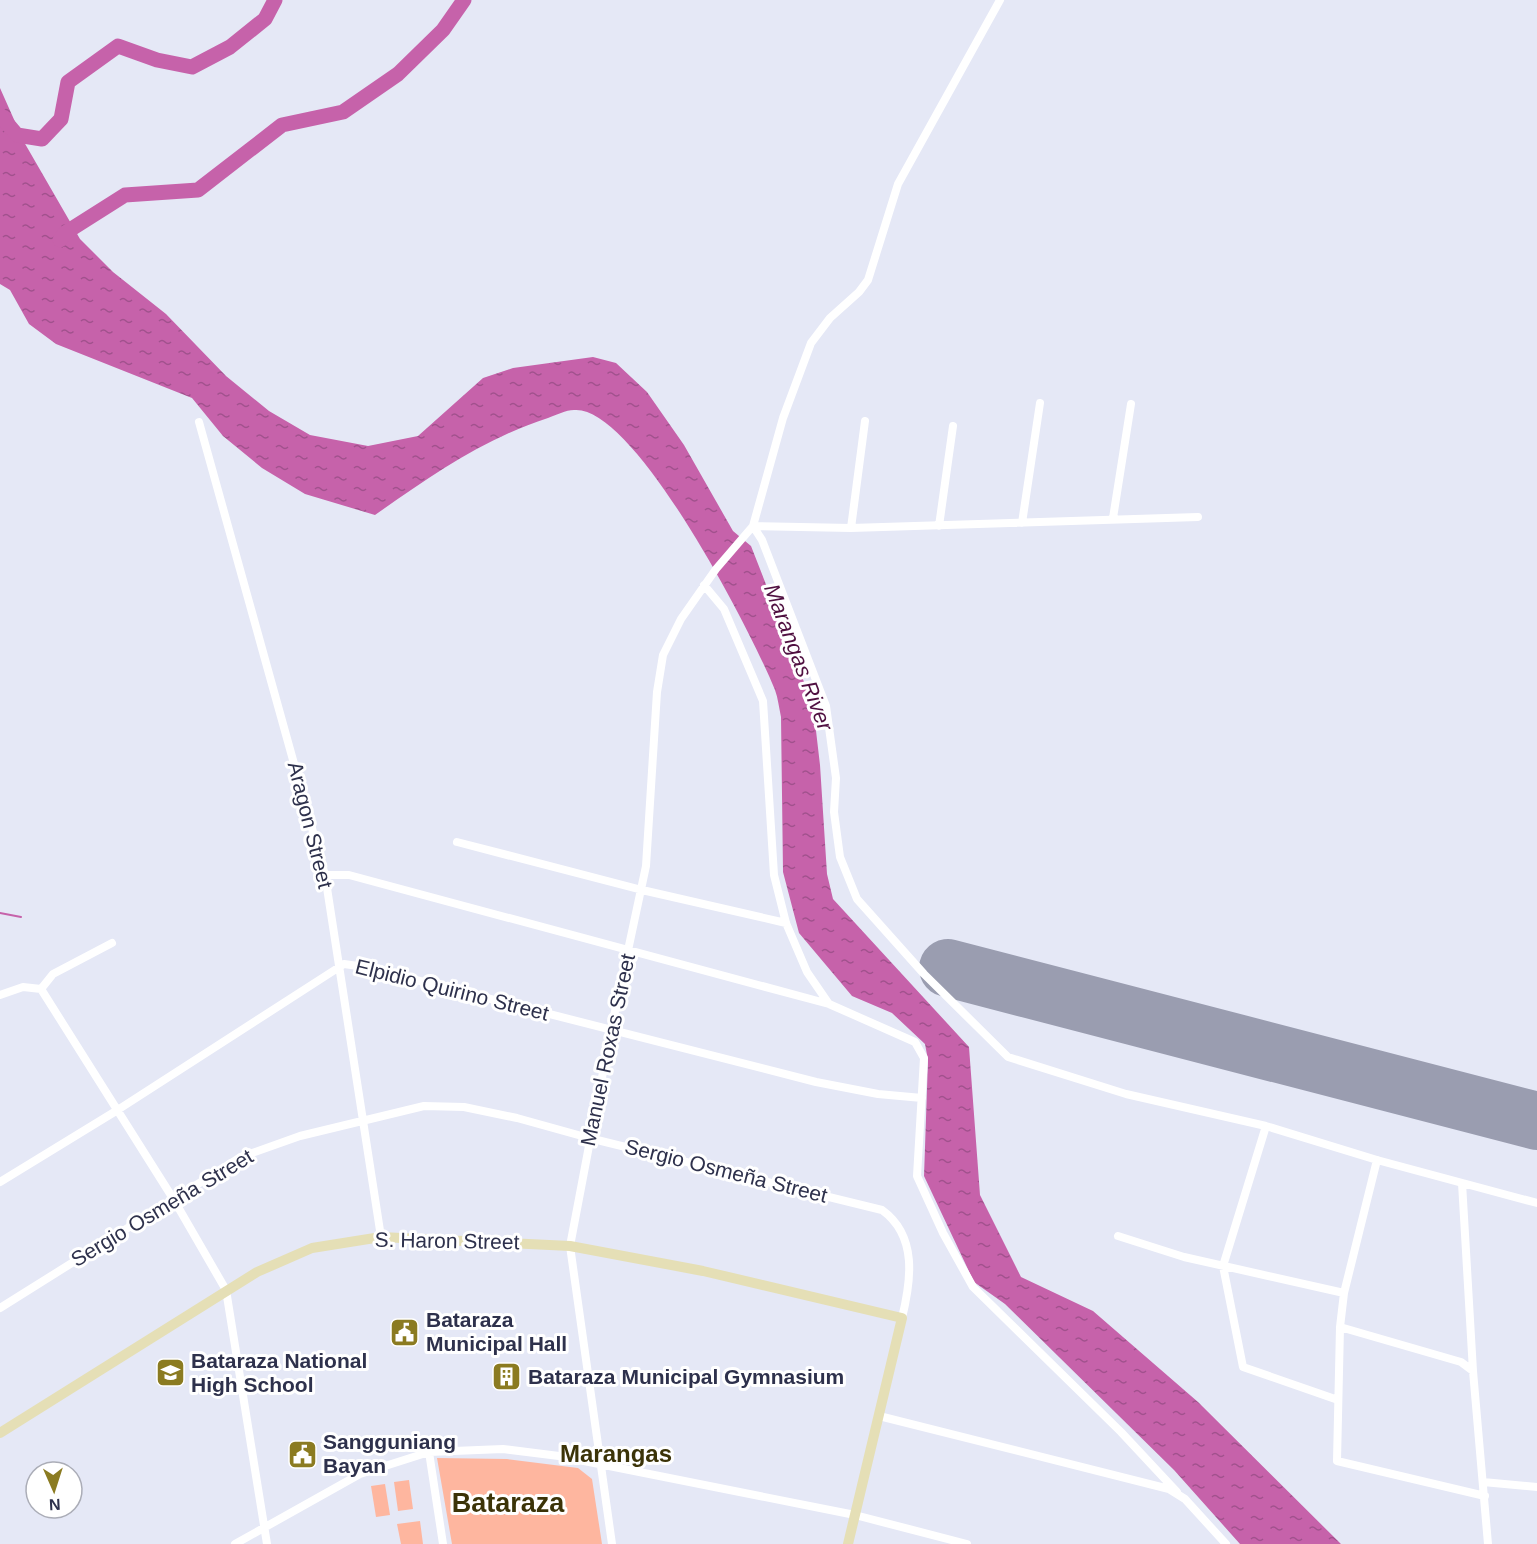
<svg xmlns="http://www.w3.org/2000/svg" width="1537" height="1544" font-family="Arial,sans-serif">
<defs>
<pattern id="water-ripples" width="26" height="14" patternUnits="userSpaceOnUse" patternTransform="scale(1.5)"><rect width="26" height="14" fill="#c662aa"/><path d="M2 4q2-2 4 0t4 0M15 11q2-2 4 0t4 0" fill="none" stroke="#a1518d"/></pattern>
</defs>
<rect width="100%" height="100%" fill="#e5e8f6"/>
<path fill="#feb69f" d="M437,1458L507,1459L578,1468L592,1479L602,1544H452Z
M409,1480L413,1509L398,1511L394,1482Z
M385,1484L390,1515L376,1517L371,1486Z
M420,1521L423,1544H401L397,1524Z"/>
<path fill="url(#water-ripples)" d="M0,88L24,142L80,239L113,272L166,314L226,376L269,411L310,435L368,446L418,436L483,378L513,368L593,357L616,363L647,392L684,445L733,531L751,546L813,705L820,765L827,874L833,899L969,1047L980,1195L1021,1277L1093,1311L1198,1402L1341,1544H1240L1174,1470L1005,1304L974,1282L924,1176L928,1060L925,1044L892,1013L852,996L799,933L783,872L781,717C779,708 778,698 775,690C754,637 635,404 574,410C566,410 556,415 548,418C485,438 429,477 375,515L305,494L262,468L223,436L192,398L56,344L29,324L10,290L0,284Z"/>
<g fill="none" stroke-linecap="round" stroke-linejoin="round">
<path stroke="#c662aa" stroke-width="2" d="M0,913L21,917"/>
<path stroke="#c662aa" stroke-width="15" d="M0,115L17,135L42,139L61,119L68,82L118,46L157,60L192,67L230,47L265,19L275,0
M60,240L65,233L125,195L198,190L282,125L343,112L398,74L443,30L464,0"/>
<path stroke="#9a9db0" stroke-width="58" d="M948,968L1537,1121"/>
<path stroke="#fff" stroke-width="8" d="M199,422L325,875L381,1237
M1113,518L1131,404
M1022,523L1040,403
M753,526L762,540L826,706L836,778L834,812L840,857L857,899L924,974L1008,1057L1126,1094L1266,1126L1377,1160L1537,1203
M753,526L851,528L1198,517
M939,526L953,426
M851,528L865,421
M704,585L724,609L763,701L774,875L786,923L807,972L829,1004L915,1042L924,1058L917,1176L943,1233L973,1287L1121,1432L1177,1492
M457,842L642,890L786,923
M325,875H349L829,1004
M41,989L174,1200L226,1290L267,1544
M41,989L53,974L112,943
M0,995L23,987L41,989
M1266,1126L1223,1266L1243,1367L1338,1400
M1377,1160L1344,1293L1340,1327L1337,1461L1485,1496
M0,1182L116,1111L344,964L365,967L816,1082L878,1094L922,1098
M1462,1183L1473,1371
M1118,1236L1184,1257L1344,1293
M0,1308L241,1157L300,1136L424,1106L464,1107L517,1118L589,1138L882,1210C918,1236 911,1281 902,1318
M1340,1327L1461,1362L1473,1371L1488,1544
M879,1416L1169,1489L1185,1499L1226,1544
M429,1452L443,1544
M1483,1482L1537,1487
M235,1544L360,1474L429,1452L503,1449L559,1456L855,1515L967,1544
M612,1544L570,1246L611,1030L646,866L657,692L663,655L681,619L716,569L753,526L783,418L811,343L830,318L859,292L868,280L898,184L1000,0"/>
<path stroke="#e5dfb6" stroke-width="10" d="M0,1433L257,1272L312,1248L381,1237L570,1246L703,1271L902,1318L848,1544"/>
</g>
<defs>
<symbol id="civic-square" viewBox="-11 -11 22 22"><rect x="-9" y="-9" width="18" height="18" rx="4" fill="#8b7b21" stroke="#fff"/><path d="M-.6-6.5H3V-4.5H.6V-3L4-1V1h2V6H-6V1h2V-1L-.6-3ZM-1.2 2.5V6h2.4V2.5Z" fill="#fff"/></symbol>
<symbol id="school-square" viewBox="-11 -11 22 22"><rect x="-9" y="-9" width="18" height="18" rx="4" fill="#8b7b21" stroke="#fff"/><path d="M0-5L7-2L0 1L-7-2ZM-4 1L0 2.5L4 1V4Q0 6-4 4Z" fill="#fff"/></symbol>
<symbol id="building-square" viewBox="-11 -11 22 22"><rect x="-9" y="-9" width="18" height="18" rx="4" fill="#8b7b21" stroke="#fff"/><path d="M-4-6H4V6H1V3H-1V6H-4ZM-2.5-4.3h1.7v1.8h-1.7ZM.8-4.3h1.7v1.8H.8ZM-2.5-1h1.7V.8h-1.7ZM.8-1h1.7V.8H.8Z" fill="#fff"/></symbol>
</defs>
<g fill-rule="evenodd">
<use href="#civic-square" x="388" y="1316" width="33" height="33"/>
<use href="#school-square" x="154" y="1356" width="33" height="33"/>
<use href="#building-square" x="490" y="1360" width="33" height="33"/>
<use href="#civic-square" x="286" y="1438" width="33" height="33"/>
</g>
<g text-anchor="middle" stroke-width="6" stroke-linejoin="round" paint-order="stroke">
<g font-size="21" fill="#2e314c" stroke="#fff">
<text transform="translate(310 825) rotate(76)" y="7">Aragon Street</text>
<text transform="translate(452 990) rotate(14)" y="7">Elpidio Quirino Street</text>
<text transform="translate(608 1050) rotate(-78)" y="7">Manuel Roxas Street</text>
<text transform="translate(726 1171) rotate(14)" y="7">Sergio Osmeña Street</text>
<text transform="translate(162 1208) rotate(-31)" y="7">Sergio Osmeña Street</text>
<text transform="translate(447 1241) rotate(1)" y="7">S. Haron Street</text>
</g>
<g font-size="21" font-weight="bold" fill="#2e314c" stroke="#fff" text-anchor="start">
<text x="426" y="1327">Bataraza<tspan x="426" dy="24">Municipal Hall</tspan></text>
<text x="191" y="1368">Bataraza National<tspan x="191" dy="24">High School</tspan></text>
<text x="528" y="1384">Bataraza Municipal Gymnasium</text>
<text x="323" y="1449">Sangguniang<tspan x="323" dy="24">Bayan</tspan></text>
</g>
<g font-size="22" font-style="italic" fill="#501041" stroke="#fff">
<text transform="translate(799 657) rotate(69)" y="8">Marangas River</text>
</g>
<g font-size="24" font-weight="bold" fill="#3b3308" stroke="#fff">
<text x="616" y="1462">Marangas</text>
</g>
<g font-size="27" font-weight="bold" fill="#3b3308" stroke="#fff">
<text x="508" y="1512">Bataraza</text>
</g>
</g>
<g transform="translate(54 1490) rotate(177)"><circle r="28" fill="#ffffff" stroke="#abadb7" stroke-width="1.5"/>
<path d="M0-4.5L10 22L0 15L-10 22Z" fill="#8b7b21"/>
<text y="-9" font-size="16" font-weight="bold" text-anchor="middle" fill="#2e314c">N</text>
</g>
</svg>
